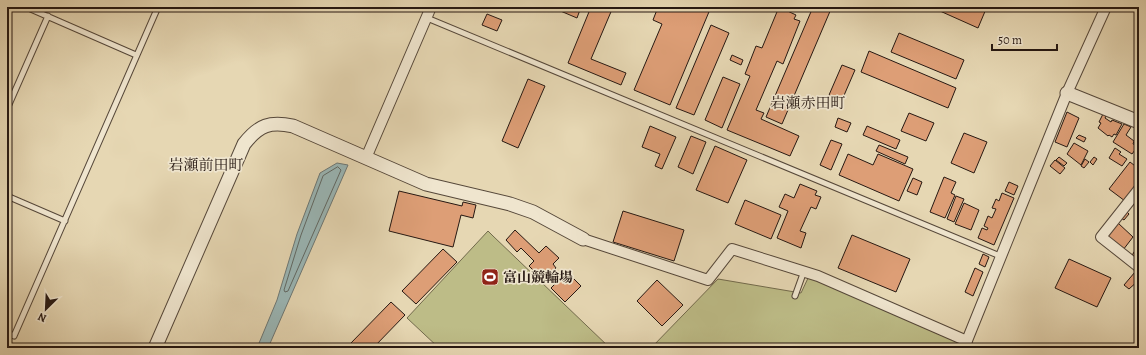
<svg xmlns="http://www.w3.org/2000/svg" width="1146" height="355" font-family="Alegreya,'Noto Serif JP',serif">
<rect width="100%" height="100%" fill="#e6d7b3"/>
<filter id="stains"><feTurbulence type="fractalNoise" baseFrequency=".005" numOctaves="4"/><feColorMatrix values="0 0 0 0 .2 0 0 0 0 .09 0 0 0 0 .02 0 0 0 .5 -.17"/></filter>
<radialGradient id="worn" r=".72"><stop offset=".6" stop-color="#630" stop-opacity="0"/><stop offset="1" stop-color="#630" stop-opacity=".3"/></radialGradient>
<path fill="#bdbc87" stroke="#726a4c" d="M488,231L493,236L610,348H439L407,318Z
M809,276L960,343L958,348H651L718,279L801,293Z"/>
<path fill="#9ab7b7" stroke="#6c7775" d="M337,163L348,165L268,348H257L277,300L297,234L320,173Z"/>
<g fill="none" stroke-linecap="round" stroke-linejoin="round">
<path stroke="#606864" stroke-width="1" d="M338,167L341,170L288,291L285,292L284,290L301,235L323,176Z"/>
</g>
<path fill="#dd9e76" stroke="#261812" d="M551,7H581L577,18Z
M591,7H613L591,59L626,73L621,85L568,63Z
M658,7H711L670,105L634,90L662,24L653,20Z
M779,7L796,15L794,19L800,21L783,64L777,61L756,110L764,113L761,119L799,136L790,156L727,130L750,76L745,74L756,46L762,48Z
M813,7L831,9L782,124L766,117Z
M931,7H981L986,9L978,28Z
M487,14L502,20L497,31L482,25Z
M711,25L729,33L694,115L676,108Z
M899,33L964,60L956,79L891,52Z
M869,51L956,88L948,108L861,72Z
M732,55L743,60L741,65L730,60Z
M842,65L855,70L842,100L829,95Z
M723,77L740,84L722,128L705,120Z
M528,79L545,86L518,148L502,141Z
M1067,112L1079,118L1067,147L1055,142Z
M909,113L934,123L926,141L901,131Z
M1103,114L1106,116L1105,118L1111,122L1112,120L1122,124L1116,135L1114,134L1112,137L1109,135L1108,136L1098,128L1101,123L1099,122Z
M838,118L851,123L847,132L835,127Z
M1124,124L1131,127L1126,135L1134,141L1133,144L1138,146L1132,154L1113,142Z
M650,126L676,137L662,169L655,166L660,154L642,147Z
M867,126L900,140L896,149L863,135Z
M964,133L987,142L974,173L951,163Z
M1079,135L1086,138L1084,142L1076,138Z
M691,136L706,142L693,174L678,167Z
M831,140L842,144L831,170L820,165Z
M1074,143L1088,151L1081,165L1067,154Z
M879,145L908,157L905,164L876,151Z
M715,146L747,160L728,203L696,190Z
M1115,148L1121,152L1119,154L1127,159L1122,166L1109,158Z
M848,154L873,165L878,154L913,169L899,201L839,175Z
M1059,157L1067,163L1064,166L1056,160Z
M1094,157L1097,159L1093,165L1090,162Z
M1085,159L1089,162L1084,168L1081,166Z
M1055,160L1065,168L1060,174L1050,166Z
M1130,162L1139,169V183L1125,201L1109,189Z
M944,177L956,182L951,193L955,195L945,218L930,212Z
M913,178L922,182L917,195L907,191Z
M1009,182L1018,186L1014,195L1005,191Z
M800,184L817,191L815,195L821,197L816,209L811,207L800,231L806,233L801,248L777,238L788,211L779,207L785,194L794,198Z
M399,191L462,206L463,202L476,205L473,218L461,215L453,247L389,231Z
M1002,193L1014,198L994,245L978,238L982,228L987,230L988,228L984,226L988,216L992,218L996,209L992,208L996,199L999,201Z
M956,196L964,199L954,222L947,219Z
M745,200L781,215L771,239L735,224Z
M964,203L979,210L971,230L955,224Z
M623,211L684,230L674,261L613,242Z
M1126,211L1129,214L1124,220L1121,218Z
M1118,223L1133,237L1123,250L1107,237Z
M515,230L539,253L546,246L559,258L553,264L556,268L548,276L545,273L541,278L529,266L534,261L521,248L517,252L506,240Z
M852,235L910,259L896,292L838,268Z
M1139,244V263L1131,257Z
M443,249L457,262L416,304L402,291Z
M983,254L989,257L985,267L979,264Z
M1069,259L1111,278L1097,307L1055,288Z
M975,268L983,272L973,296L965,292Z
M567,272L581,286L565,302L551,288Z
M1135,272L1139,275V280L1129,289L1124,285Z
M657,280L683,305L662,326L637,301Z
M1139,287V297L1135,289Z
M391,302L405,315L373,348H355L350,344Z
M318,343L324,348H313Z"/>
<g fill="none" stroke-linecap="round" stroke-linejoin="round">
<defs>
<path id="service" d="M26,7L136,55
M427,18L1000,256
M7,109L48,16
M7,196L65,221
M795,296L804,271
M7,333L14,336L158,7"/>
<path id="minor" d="M366,158L431,7
M1139,189L1101,237L1139,267
M583,239L708,280L732,249L818,276L967,341
M964,348L1067,93L1106,7"/>
<path id="tertiary" d="M1067,93L1139,122
M155,348L244,144C259,125 270,121 293,126L426,184L510,204L533,212L583,239"/>
</defs>
<use href="#service" stroke="#56483a" stroke-width="7"/>
<use href="#minor" stroke="#56483a" stroke-width="12"/>
<use href="#tertiary" stroke="#56483a" stroke-width="15"/>
<use href="#service" stroke="#efe5ce" stroke-width="5"/>
<use href="#minor" stroke="#efe5ce" stroke-width="10"/>
<use href="#tertiary" stroke="#efe5ce" stroke-width="13"/>
<path stroke="#261812" stroke-width="1" d="M1136,348L1139,345"/>
</g>
<defs>
<symbol id="stadium-square" viewBox="-11 -11 22 22"><rect x="-9" y="-9" width="18" height="18" rx="4" fill="#8f2418" stroke="#efe5ce"/><path d="M0-5a6.5 5 0 1 0 0 10a6.5 5 0 1 0 0-10ZM-3.5-1.8h7v3.6h-7Z" fill="#fff"/></symbol>
</defs>
<g fill-rule="evenodd">
<use href="#stadium-square" x="480" y="267" width="20" height="20"/>
</g>
<g text-anchor="middle" stroke-width="3.5" stroke-linejoin="round" paint-order="stroke">
<g font-size="14" font-weight="bold" fill="#261812" stroke="#efe5ce" text-anchor="start">
<text x="503" y="282">富山競輪場</text>
</g>
<g font-size="15" fill="#261812" stroke="#efe5ce">
<text x="808" y="108">岩瀬赤田町</text>
<text x="206" y="170">岩瀬前田町</text>
</g>
</g>
<rect width="1146" height="355" fill="none" stroke="#e6d7b3" stroke-width="24"/>
<rect x="8" y="8" width="1130" height="339" fill="none" stroke="#261812" stroke-width="2"/>
<rect x="12" y="12" width="1122" height="331" fill="none" stroke="#261812"/>
<g transform="translate(46 309) rotate(204)" stroke="#efe5ce" stroke-width="3" paint-order="stroke">
<path d="M0-3L7 15L0 10L-7 15Z" fill="#261812"/>
<text y="-6" font-size="11" font-weight="bold" text-anchor="middle" fill="#261812">N</text>
</g>
<path d="M992 44v6h65v-6" fill="none" stroke="#261812" stroke-width="2"/>
<text x="998" y="44" font-size="12" fill="#261812" stroke="#efe5ce" stroke-width="3" paint-order="stroke">50 m</text>
<rect width="100%" height="100%" filter="url(#stains)"/>
<rect width="100%" height="100%" fill="url(#worn)"/>
</svg>
